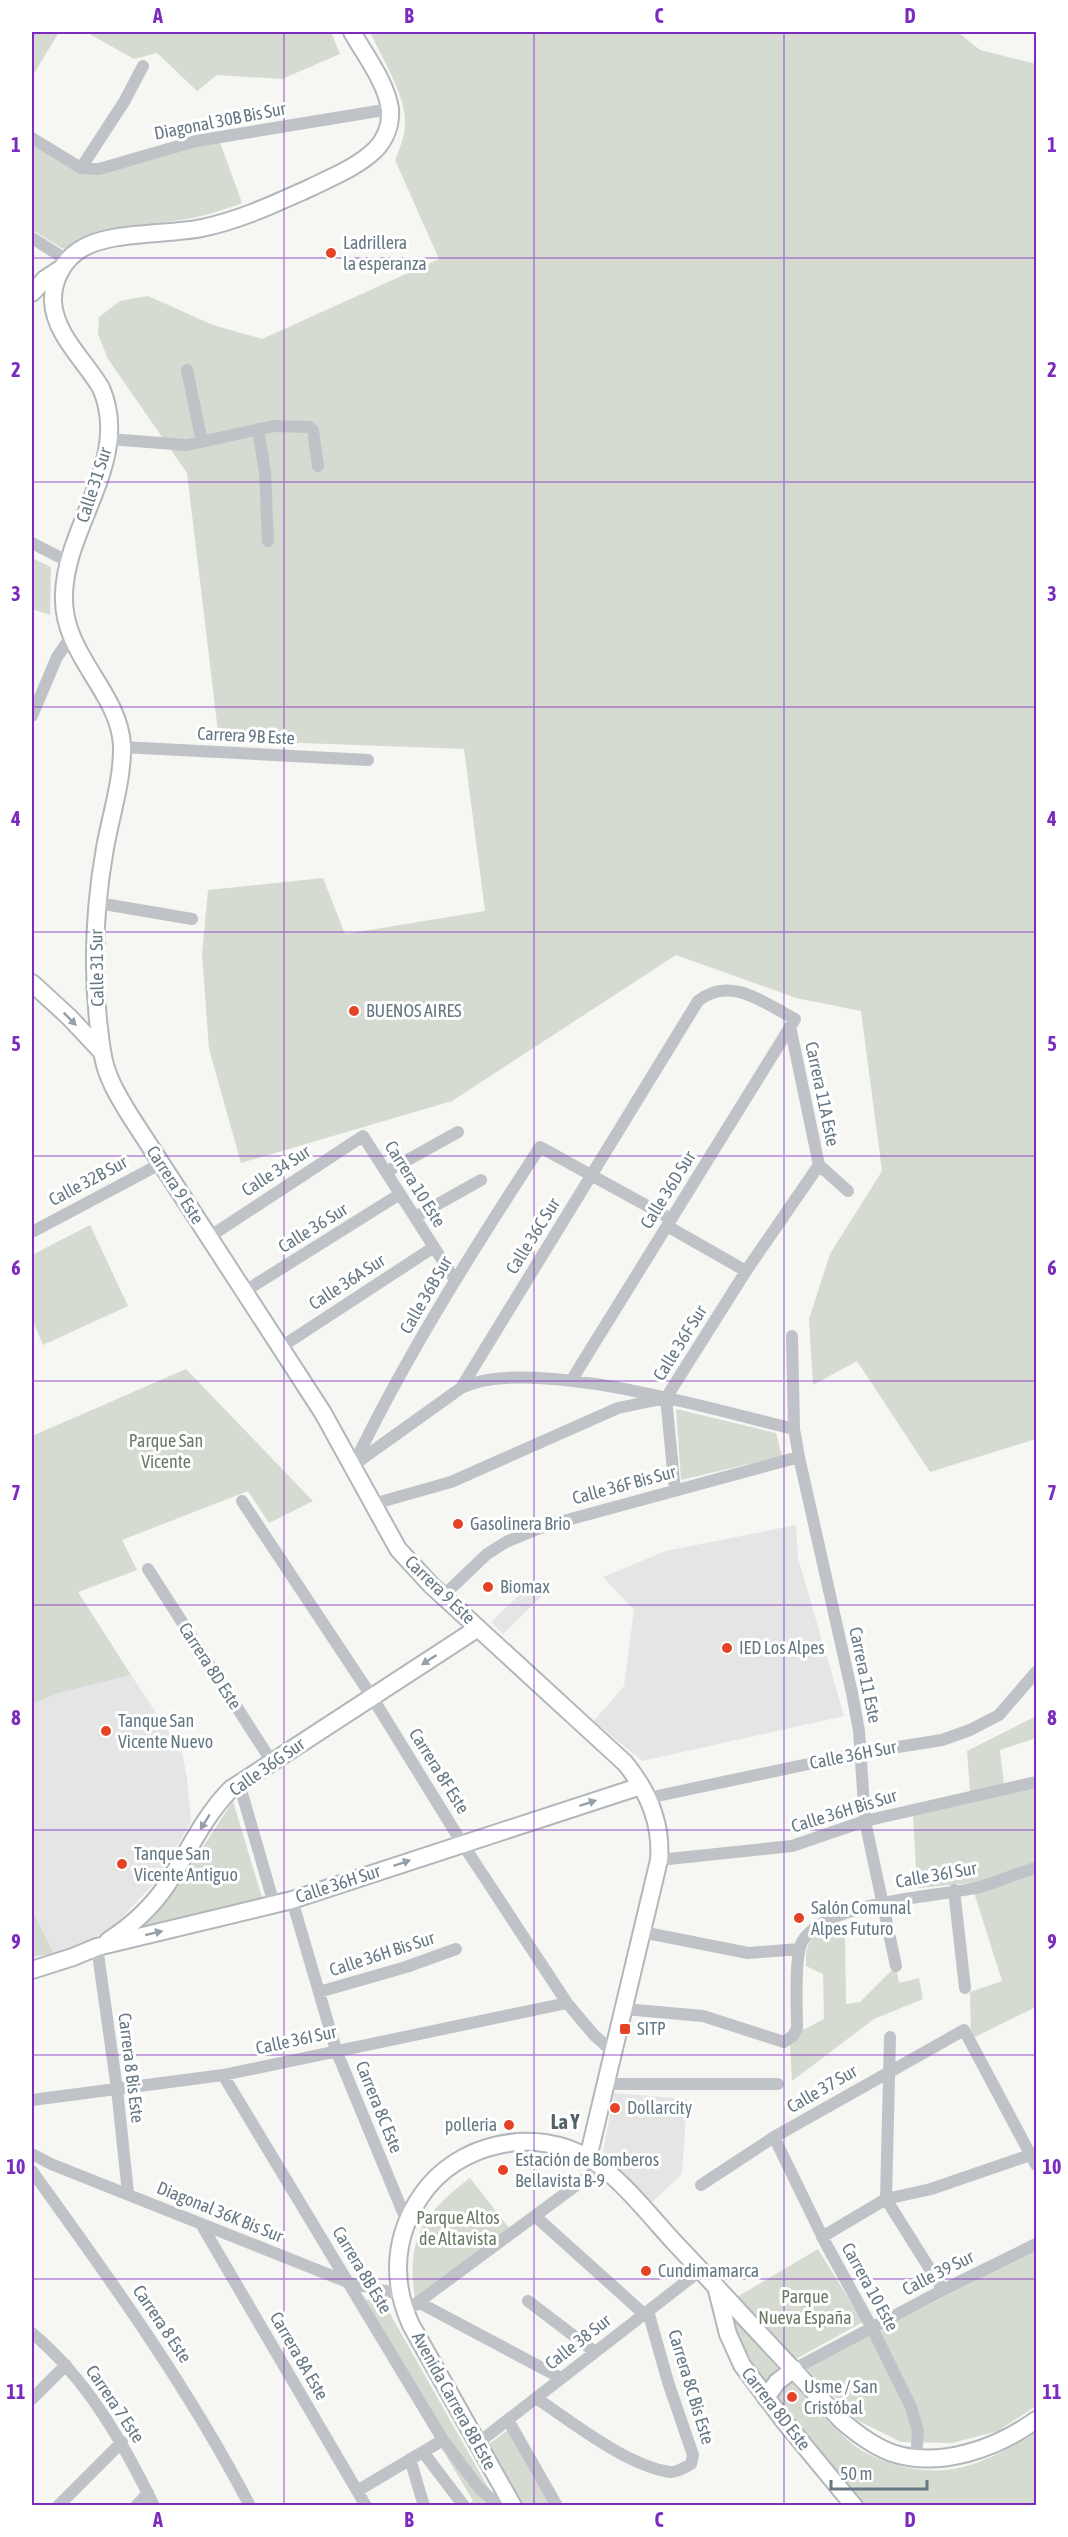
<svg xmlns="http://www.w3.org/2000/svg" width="1068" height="2537" font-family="'Asap Condensed',sans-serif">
<rect width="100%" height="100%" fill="#f6f6f3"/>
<path fill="#e4e5e4" d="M796,1525L798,1558L844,1716L642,1761L594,1721L624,1686L634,1610L603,1577L666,1551Z
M531,1584L542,1596L503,1634L491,1622Z
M131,1675L182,1752L187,1778L191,1822L156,1881L116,1924L89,1942L54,1954L32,1910V1704L59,1693Z
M614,2093L687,2099L682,2174L652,2202L603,2152Z"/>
<path fill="#d6dbd2" d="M32,32H59L32,77Z
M86,32H331L340,54L282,79L217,75L197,91L157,53L134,59Z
M370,32H958L980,50L1036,64V1439L930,1472L857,1361L813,1385L809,1319L830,1254L882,1171L861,1011L796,998L676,955L452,1101L241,1163L209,1049L202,954L208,890L323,878L345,934L485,911L464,749L219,740L187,473L108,359L98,334L99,317L120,301L148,296L213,325L262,339L439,259L395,160C400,148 406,134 405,119C404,93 381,56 370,32Z
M220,142L242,203C221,211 201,217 180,220C137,227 101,223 65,250L32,230V144L75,170Z
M32,558L51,567L50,615L32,609Z
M90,1225L128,1306L43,1345L32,1319V1255Z
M186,1369L313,1501L269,1523L248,1491L122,1540L137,1570L78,1592L131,1675L59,1693L32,1704V1436Z
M676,1409L776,1433L782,1456L681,1480Z
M1036,1716V1738L1000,1750L1005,1794L1036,1786V2007L971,2039L970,1992L1002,1981L971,1883L917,1888L913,1815L971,1803L967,1751Z
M233,1801L263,1901L138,1933L170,1897Z
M32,1910L54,1954L32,1957Z
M829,1924L845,1938L846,2004L860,2002L896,1966L899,1983L919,1978L923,1999L874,2019L792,2081L790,2045L803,2030L824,2019L823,1974L806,1966C805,1942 811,1938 829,1924Z
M470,2178L510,2229L415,2300C406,2238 422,2215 470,2178Z
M818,2249L863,2322L796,2359L737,2297Z
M1036,2249V2406L998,2431L952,2443L901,2442L857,2420L806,2368Z
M352,2297L384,2303L498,2505H466L473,2501Z
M729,2310C760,2346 790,2383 823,2416C835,2428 847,2441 861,2450C888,2466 922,2474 953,2469C983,2464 1011,2447 1036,2432V2505H864C844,2487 828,2463 811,2442C779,2401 744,2361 729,2310Z
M512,2427L556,2505H520L486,2446Z"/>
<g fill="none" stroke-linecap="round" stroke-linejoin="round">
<defs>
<path id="secondary" d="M352,32C365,55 386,82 390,109C391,124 386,139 375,150C357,167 334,176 312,187C276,203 241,220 202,228C168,235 110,231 81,249C63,260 52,281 53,302C55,335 86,362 101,388C132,459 66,524 64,594C61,654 119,691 122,745C123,778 111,815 105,848C95,905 92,963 98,1020C100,1035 101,1051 105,1065C110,1083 120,1099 129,1114L323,1413L398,1549L431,1585L625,1763C648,1791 662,1823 659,1860L588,2158
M32,293L45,279L62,268
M32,983L69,1017L101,1051
M108,1941C131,1926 151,1908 166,1886C188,1853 203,1817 231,1789L478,1628
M32,1970L73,1957L97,1947L292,1900L641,1786
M716,2286L728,2334L742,2365L784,2421L854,2506
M766,2398L777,2382L794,2369
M513,2506L411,2325C391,2281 394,2236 421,2196C457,2142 536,2126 590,2159C619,2176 651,2217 674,2242C730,2301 785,2362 842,2421C857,2434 873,2446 892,2453C940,2469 997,2448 1036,2420"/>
</defs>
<use href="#secondary" stroke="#b1b7bb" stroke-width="20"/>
<path stroke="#bfc3c7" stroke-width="12" d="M32,138L81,168L99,169L196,141L390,109
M81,168L124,102L143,66
M32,238L67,260
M187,370L202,442
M258,429L265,472L268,541
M109,439L187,445L274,426L309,427L313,430L318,466
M32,543L69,562
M32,716L57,657L71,637
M122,747L368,760
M98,903L192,919
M790,1026L819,1165L848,1191
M386,1172L458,1132
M415,1217L481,1180
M667,1226L746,1271
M32,1232L162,1163
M209,1237L363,1136L455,1280
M245,1291L400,1194
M792,1336L794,1429L799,1457L852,1693L859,1731L865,1821L896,1966
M281,1347L434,1247
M461,1388C530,1354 718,1411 794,1429
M666,1398L675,1491
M354,1464C407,1354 473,1250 540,1147L671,1219
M352,1466L461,1388L698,1001C730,975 764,1003 795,1019L571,1381
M242,1501L372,1697L462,1843L567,2003L594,2035L613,2052
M373,1504L451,1482L618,1408L666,1398L746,1271L819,1165
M148,1569L272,1762
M443,1596L487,1554L506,1542L545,1526L799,1457
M239,1783L274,1904
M648,1798L860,1753L942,1740L970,1730L999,1715L1036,1672
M659,1860L792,1846L865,1821L1036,1782
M954,1890L965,1988
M292,1900L336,2050L407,2222
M642,1932L748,1953L799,1949
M97,1947L117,2089L128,2193
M319,1992L406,1967L456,1949
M624,2009L703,2016L784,2042L793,2036L797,2028C797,2009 794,1957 802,1942C824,1902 933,1897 976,1888C997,1883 1016,1873 1036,1868
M890,2037L886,2199L943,2290
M223,2075L443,2440L479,2488L499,2506
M606,2084H778
M32,2100L223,2075L567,2003
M774,2137L826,2244L872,2328L911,2407L918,2431L916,2458
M32,2154L51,2164L350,2283L399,2294
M32,2171C110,2279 188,2387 250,2506
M701,2185L774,2137L964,2030L1036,2165
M535,2216L644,2314
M201,2224L366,2506
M822,2237L886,2199L931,2189L1036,2153
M528,2301L595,2352
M418,2302L561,2378
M405,2312L601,2167
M32,2333C86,2378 123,2442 154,2506
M794,2369L943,2290L1036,2244
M536,2398C572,2422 627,2466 670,2472C677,2473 685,2467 691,2464L693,2455L668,2382L648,2311
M32,2399L66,2365
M508,2420L557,2506
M478,2443L701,2270
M423,2452L464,2506
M410,2459L424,2506
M357,2491L443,2440
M58,2506L122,2442
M136,2506L148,2493"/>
<use href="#secondary" stroke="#fff" stroke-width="16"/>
</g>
<defs><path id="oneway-solid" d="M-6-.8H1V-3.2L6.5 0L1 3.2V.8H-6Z" transform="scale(1.5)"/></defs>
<g fill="#93a0a9">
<use href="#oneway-solid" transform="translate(70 1019) rotate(45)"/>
<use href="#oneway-solid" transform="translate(429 1660) rotate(147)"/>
<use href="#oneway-solid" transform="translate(588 1803) rotate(-18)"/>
<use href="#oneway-solid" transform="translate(205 1822) rotate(122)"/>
<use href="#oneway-solid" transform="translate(402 1863) rotate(-19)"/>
<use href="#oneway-solid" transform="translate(154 1933) rotate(-14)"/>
</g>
<path fill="none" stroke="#7b2cbf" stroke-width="1.5" stroke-opacity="0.55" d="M284,32V2506M534,32V2506M784,32V2506M32,258H1036M32,482H1036M32,707H1036M32,932H1036M32,1156H1036M32,1381H1036M32,1605H1036M32,1830H1036M32,2055H1036M32,2279H1036"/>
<g fill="#e44325" stroke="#fff" stroke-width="2">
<circle cx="331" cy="253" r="6"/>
<circle cx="354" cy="1011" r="6"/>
<circle cx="458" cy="1524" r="6"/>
<circle cx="488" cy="1587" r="6"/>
<circle cx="727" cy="1648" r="6"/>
<circle cx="106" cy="1731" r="6"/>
<circle cx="122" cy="1864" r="6"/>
<circle cx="799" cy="1918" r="6"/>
<rect x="619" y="2023" width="12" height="12" rx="3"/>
<circle cx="615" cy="2108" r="6"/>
<circle cx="509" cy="2125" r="6"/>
<circle cx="503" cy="2170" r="6"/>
<circle cx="646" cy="2271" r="6"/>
<circle cx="792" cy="2397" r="6"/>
</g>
<g text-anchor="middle" stroke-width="6" stroke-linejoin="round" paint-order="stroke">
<g font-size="18" fill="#657884" stroke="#fff">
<text transform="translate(220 121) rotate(-11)" y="6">Diagonal 30B Bis Sur</text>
<text transform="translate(94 485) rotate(-72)" y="6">Calle 31 Sur</text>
<text transform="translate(246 736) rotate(3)" y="6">Carrera 9B Este</text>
<text transform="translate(97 968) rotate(-91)" y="6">Calle 31 Sur</text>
<text transform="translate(822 1094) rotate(78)" y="6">Carrera 11A Este</text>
<text transform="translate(276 1171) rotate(-33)" y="6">Calle 34 Sur</text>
<text transform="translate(88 1181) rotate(-28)" y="6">Calle 32B Sur</text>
<text transform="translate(415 1184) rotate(58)" y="6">Carrera 10 Este</text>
<text transform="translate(175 1185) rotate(57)" y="6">Carrera 9 Este</text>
<text transform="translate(668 1190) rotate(-58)" y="6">Calle 36D Sur</text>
<text transform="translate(313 1228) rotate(-32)" y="6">Calle 36 Sur</text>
<text transform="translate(533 1236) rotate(-58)" y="6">Calle 36C Sur</text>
<text transform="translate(347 1282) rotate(-33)" y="6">Calle 36A Sur</text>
<text transform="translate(426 1295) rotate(-60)" y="6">Calle 36B Sur</text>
<text transform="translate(680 1343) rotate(-58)" y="6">Calle 36F Sur</text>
<text transform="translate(624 1485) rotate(-15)" y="6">Calle 36F Bis Sur</text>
<text transform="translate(440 1590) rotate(44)" y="6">Carrera 9 Este</text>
<text transform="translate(210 1666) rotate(57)" y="6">Carrera 8D Este</text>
<text transform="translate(865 1675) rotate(78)" y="6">Carrera 11 Este</text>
<text transform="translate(853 1755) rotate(-11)" y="6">Calle 36H Sur</text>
<text transform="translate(267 1767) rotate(-35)" y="6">Calle 36G Sur</text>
<text transform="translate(439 1771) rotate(58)" y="6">Carrera 8F Este</text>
<text transform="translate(844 1811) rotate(-17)" y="6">Calle 36H Bis Sur</text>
<text transform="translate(936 1875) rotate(-10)" y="6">Calle 36I Sur</text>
<text transform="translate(338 1884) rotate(-18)" y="6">Calle 36H Sur</text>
<text transform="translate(382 1954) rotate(-18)" y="6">Calle 36H Bis Sur</text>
<text transform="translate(296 2040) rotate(-12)" y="6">Calle 36I Sur</text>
<text transform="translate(131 2068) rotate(83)" y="6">Carrera 8 Bis Este</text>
<text transform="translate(822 2089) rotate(-30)" y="6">Calle 37 Sur</text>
<text transform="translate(379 2107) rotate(68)" y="6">Carrera 8C Este</text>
<text transform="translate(220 2212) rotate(22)" y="6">Diagonal 36K Bis Sur</text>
<text transform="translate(362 2270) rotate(59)" y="6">Carrera 8B Este</text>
<text transform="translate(938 2273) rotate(-27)" y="6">Calle 39 Sur</text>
<text transform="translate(870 2287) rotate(61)" y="6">Carrera 10 Este</text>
<text transform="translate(162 2324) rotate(56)" y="6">Carrera 8 Este</text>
<text transform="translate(578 2342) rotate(-38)" y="6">Calle 38 Sur</text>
<text transform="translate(299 2356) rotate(60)" y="6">Carrera 8A Este</text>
<text transform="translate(691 2387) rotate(73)" y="6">Carrera 8C Bis Este</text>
<text transform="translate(454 2401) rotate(61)" y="6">Avenida Carrera 8B Este</text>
<text transform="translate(115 2404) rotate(56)" y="6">Carrera 7 Este</text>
<text transform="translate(776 2409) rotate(52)" y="6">Carrera 8D Este</text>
</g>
<g font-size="18" fill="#657884" stroke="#fff" text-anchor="start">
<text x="343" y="249">Ladrillera<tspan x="343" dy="21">la esperanza</tspan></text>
<text x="366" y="1017">BUENOS AIRES</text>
<text x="470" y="1530">Gasolinera Brio</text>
<text x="500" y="1593">Biomax</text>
<text x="739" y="1654">IED Los Alpes</text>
<text x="118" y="1727">Tanque San<tspan x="118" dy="21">Vicente Nuevo</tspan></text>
<text x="134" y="1860">Tanque San<tspan x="134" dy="21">Vicente Antiguo</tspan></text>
<text x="811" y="1914">Salón Comunal<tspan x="811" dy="21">Alpes Futuro</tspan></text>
<text x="637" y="2035">SITP</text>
<text x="627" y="2114">Dollarcity</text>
<text x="497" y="2131" text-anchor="end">polleria</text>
<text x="515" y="2166">Estación de Bomberos<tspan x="515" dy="21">Bellavista B-9</tspan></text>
<text x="658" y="2277">Cundimamarca</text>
<text x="804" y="2393">Usme / San<tspan x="804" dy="21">Cristóbal</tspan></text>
</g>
<g font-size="18" fill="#6a7b64" stroke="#fff">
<text x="166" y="1447">Parque San<tspan x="166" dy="21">Vicente</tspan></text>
<text x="458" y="2224">Parque Altos<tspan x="458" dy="21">de Altavista</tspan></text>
<text x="805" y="2303">Parque<tspan x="805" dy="21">Nueva España</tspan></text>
</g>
<g font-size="20" font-weight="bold" fill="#536169" stroke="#fff">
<text x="565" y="2129">La Y</text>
</g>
</g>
<rect width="1068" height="2537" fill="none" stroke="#ffffff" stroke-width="66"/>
<path d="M831 2480v9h96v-9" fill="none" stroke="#657884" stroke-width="3"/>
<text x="840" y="2480" font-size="18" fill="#657884" stroke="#ffffff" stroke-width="4.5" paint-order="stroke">50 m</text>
<rect x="33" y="33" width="1002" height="2471" fill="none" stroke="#7b2cbf" stroke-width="2"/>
<g font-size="20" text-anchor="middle" font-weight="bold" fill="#7b2cbf">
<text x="158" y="23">A</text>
<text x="409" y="23">B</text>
<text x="659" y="23">C</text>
<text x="910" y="23">D</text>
<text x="16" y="152">1</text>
<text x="1052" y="152">1</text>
<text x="16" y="377">2</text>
<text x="1052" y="377">2</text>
<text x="16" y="601">3</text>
<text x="1052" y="601">3</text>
<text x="16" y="826">4</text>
<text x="1052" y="826">4</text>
<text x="16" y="1051">5</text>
<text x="1052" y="1051">5</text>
<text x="16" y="1275">6</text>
<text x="1052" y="1275">6</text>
<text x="16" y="1500">7</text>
<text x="1052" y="1500">7</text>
<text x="16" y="1725">8</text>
<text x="1052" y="1725">8</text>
<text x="16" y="1949">9</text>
<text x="1052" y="1949">9</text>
<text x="16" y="2174">10</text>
<text x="1052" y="2174">10</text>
<text x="16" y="2399">11</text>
<text x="1052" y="2399">11</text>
<text x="158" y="2527">A</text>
<text x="409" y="2527">B</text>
<text x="659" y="2527">C</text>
<text x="910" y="2527">D</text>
</g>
</svg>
